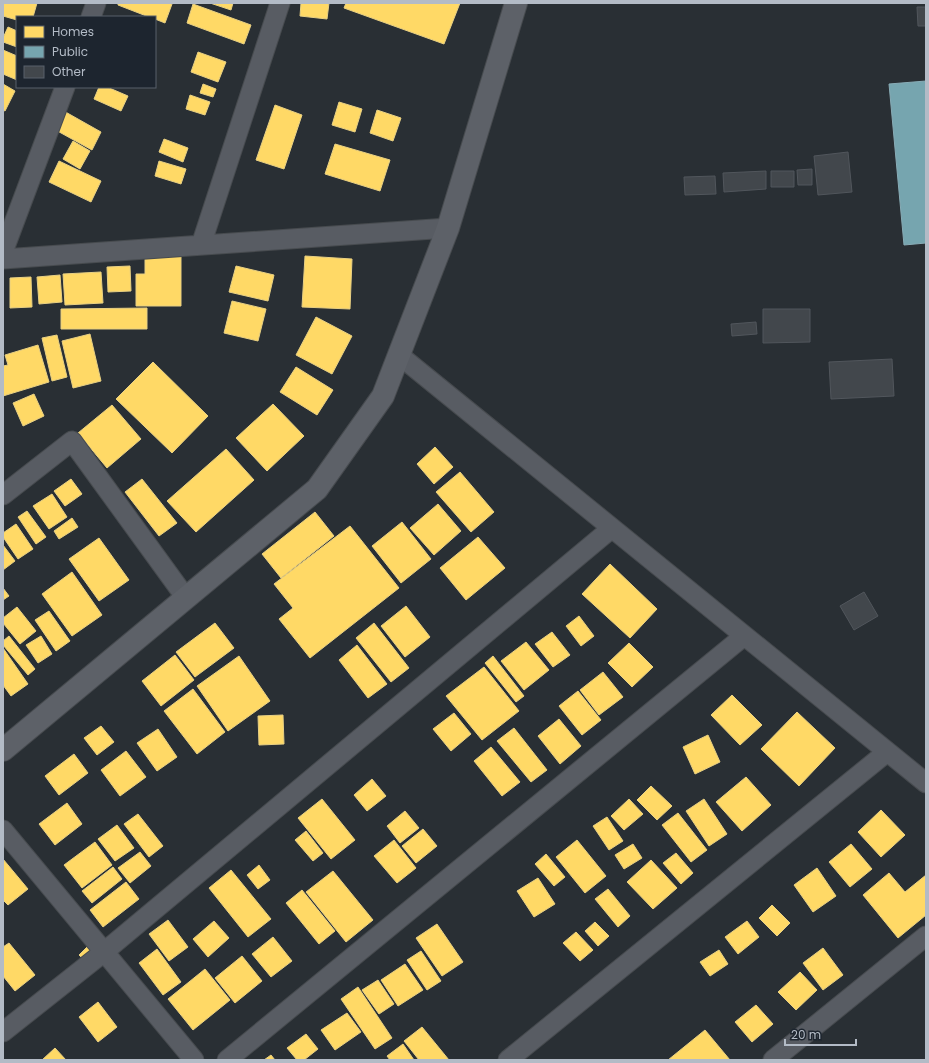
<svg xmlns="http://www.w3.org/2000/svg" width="929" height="1063" font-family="Poppins,sans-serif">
<rect width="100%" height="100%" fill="#292f34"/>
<path fill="#ffd966" stroke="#e8d083" d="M3,3H37L33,17H17V20L3,16Z
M118,3H171L172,4L165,23L155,19V17H149L118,5Z
M210,3H233L231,10Z
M301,3H329L327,19L300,16Z
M346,3H460L444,44L344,8Z
M193,4L251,25L244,44L187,23Z
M8,27L17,31V47L3,42V38Z
M3,50L17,56V80L3,74Z
M198,52L226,62L218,82L191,72Z
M3,84L15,91L5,111L3,110Z
M203,84L216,89L213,97L200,93Z
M99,87H107L128,96L121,111L94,99Z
M190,95L210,102L205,115L186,109Z
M339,102L362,109L355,132L332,125Z
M275,105L302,115L284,169L256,160Z
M62,110L101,132L92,150L52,128Z
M377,110L401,118L393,141L370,133Z
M164,139L188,148L183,162L159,152Z
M73,141L90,151L80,169L63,159Z
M335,144L390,160L380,191L325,174Z
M59,161L101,181L91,202L49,182Z
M159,161L186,169L181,184L155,176Z
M145,251H181V306H136V274H145Z
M305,256L352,259L350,309L302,307Z
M130,266L131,291L108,292L107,267Z
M236,266L274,275L268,301L229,292Z
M101,272L103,303L65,305L63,274Z
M60,275L62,302L39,304L37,277Z
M31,277L32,307L10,308V278Z
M232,301L266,309L258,341L224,333Z
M147,308V329H61V309Z
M316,317L352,336L332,374L296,355Z
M90,334L101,381L73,388L62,341Z
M57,335L67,377L52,381L42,338Z
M38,345L49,382L3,396V366L8,365L5,355Z
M153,362L208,416L172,453L116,399Z
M296,367L333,390L317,415L280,392Z
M34,394L44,416L23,426L13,403Z
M273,404L304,436L267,471L236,438Z
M112,405L141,439L107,468L78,433Z
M435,447L453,467L434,484L417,464Z
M226,449L254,480L196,532L167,501Z
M460,472L494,512L471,532L436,492Z
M71,479L82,494L65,506L54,491Z
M142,479L177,523L159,536L125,492Z
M52,494L67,517L49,529L33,506Z
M438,504L461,531L434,555L410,528Z
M27,511L46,537L36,544L18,517Z
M315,512L334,536L281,578L262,554Z
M72,518L78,527L59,539L54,531Z
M402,522L431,559L401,583L372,546Z
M16,524L33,549L18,559L3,537V533Z
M350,526L399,588L310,658L279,619L293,608L274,584Z
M478,537L505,568L466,600L440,568Z
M99,538L129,580L99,601L69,559Z
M3,545L15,561L3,570Z
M610,564L657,609L630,638L582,594Z
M72,572L102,615L72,636L42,594Z
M3,588L9,596L3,600Z
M406,606L430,637L405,657L381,626Z
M17,607L36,631L20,644L3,623V618Z
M49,611L70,641L56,651L35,620Z
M579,616L594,636L581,646L566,626Z
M215,623L234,648L195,677L176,652Z
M374,623L409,668L391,682L356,638Z
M552,632L570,655L553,667L535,644Z
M9,636L35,669L28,675L3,645V641Z
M41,636L52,654L38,663L26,645Z
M526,642L549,670L524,690L501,661Z
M629,643L653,667L632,687L608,663Z
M357,645L387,684L368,698L339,660Z
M3,648L28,684L11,696L3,685Z
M175,655L194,680L161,706L142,681Z
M239,656L270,701L228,731L197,686Z
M493,656L524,696L516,702L485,663Z
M484,667L519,711L482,740L446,696Z
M603,672L623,697L599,715L580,690Z
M193,689L225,732L197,754L164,711Z
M578,691L601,720L582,735L559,706Z
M732,695L762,725L740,745L711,715Z
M797,712L835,748L799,786L761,749Z
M454,713L471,734L451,751L433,729Z
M283,715L284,744L259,745L258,716Z
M559,719L581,746L560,764L538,736Z
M101,726L114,742L97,755L84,738Z
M514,728L547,770L531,782L497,741Z
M158,729L177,757L157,771L137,743Z
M708,735L720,762L695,774L683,747Z
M491,747L520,782L502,796L474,761Z
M126,751L146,777L120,796L101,770Z
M74,754L88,773L59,795L45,776Z
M746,777L771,805L742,831L716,802Z
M372,779L386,796L367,811L354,795Z
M651,786L672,806L657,820L637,800Z
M322,799L355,840L331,859L298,818Z
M629,799L643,814L624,830L611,816Z
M704,799L727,834L709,846L686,811Z
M67,803L82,824L55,845L39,824Z
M881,810L905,835L881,857L858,832Z
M405,811L419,828L400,843L387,826Z
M678,813L707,850L691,862L662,825Z
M138,814L163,846L149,857L124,824Z
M607,817L623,841L609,850L593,826Z
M117,825L134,848L115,861L98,839Z
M423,829L437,846L416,863L402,846Z
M306,831L323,853L313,861L295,840Z
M394,840L416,868L397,883L374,856Z
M577,840L606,876L585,893L556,857Z
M95,842L112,865L82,888L64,865Z
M633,844L642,858L624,869L615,855Z
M851,844L872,869L850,887L829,862Z
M140,852L151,866L130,883L118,868Z
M676,853L693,873L681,884L663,863Z
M546,854L565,877L554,886L535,864Z
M3,859L28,889L8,905L3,900Z
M651,860L677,888L653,909L627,882Z
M259,865L270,880L258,889L247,875Z
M113,867L122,879L92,903L82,891Z
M817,868L836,896L813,912L794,885Z
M231,870L271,919L248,937L209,888Z
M333,871L373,920L346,942L306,892Z
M889,873L905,892L926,875V915L898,938L863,895Z
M538,878L555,904L534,917L517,891Z
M126,882L139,899L103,927L90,910Z
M608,889L630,916L618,927L595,899Z
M302,890L335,931L319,944L286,903Z
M772,905L790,923L777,936L759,918Z
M168,920L188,947L169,961L149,934Z
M214,921L229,938L208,957L193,939Z
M747,921L759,937L738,954L725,937Z
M595,922L609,936L598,946L585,931Z
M437,924L463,962L442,976L416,938Z
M576,932L593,950L580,961L563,943Z
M273,937L292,961L271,977L252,954Z
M9,943L35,975L15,991L3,976V947Z
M90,944L97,952L86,962L79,955Z
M823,948L843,975L823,990L803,963Z
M157,949L181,982L163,995L139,963Z
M719,950L728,964L710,976L700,962Z
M421,951L441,981L427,990L407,960Z
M242,956L262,981L235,1003L215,978Z
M405,964L423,990L398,1006L381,980Z
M205,969L230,1000L193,1030L168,999Z
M800,972L817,990L796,1010L778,992Z
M378,980L394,1004L379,1014L362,990Z
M358,987L392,1038L375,1049L341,999Z
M98,1002L117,1027L98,1042L79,1017Z
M756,1005L773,1024L752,1042L735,1022Z
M347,1013L361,1032L335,1050L321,1030Z
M422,1027L449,1060H419L404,1041Z
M705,1030L730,1060H668Z
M306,1034L318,1049L304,1060H297L287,1048Z
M403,1044L414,1060H390L387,1056Z
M55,1048L66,1060H42Z
M271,1055L275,1060H264Z"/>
<path fill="#76a5af" stroke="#88acb6" d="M926,81V243L904,245L889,84Z"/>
<path fill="#42474c" stroke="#51565c" d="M917,7H926V26H918Z
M848,152L852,192L818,195L814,156Z
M812,169V185H798L797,170Z
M766,171V189L724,192L723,173Z
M771,171H794V187H771Z
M715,176L716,194L685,195L684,177Z
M763,309H810V342L763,343Z
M756,322L757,334L732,336L731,324Z
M892,359L894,396L831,399L829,362Z
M864,592L878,616L854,630L840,606Z"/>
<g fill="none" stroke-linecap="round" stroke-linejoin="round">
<defs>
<path id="street" d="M91,17L96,3
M201,245L280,3
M3,252L65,87
M3,259L448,228
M399,355L926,783
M3,495L72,441L186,598
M3,830L194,1060
M3,1032L104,952L612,528
M227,1060L744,636
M508,1060L887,752
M773,1060L926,936"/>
<path id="secondary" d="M3,750L317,489L383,396L448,228L516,3"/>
</defs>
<use href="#street" stroke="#474b4f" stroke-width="21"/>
<use href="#secondary" stroke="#474b4f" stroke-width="24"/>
<use href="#street" stroke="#585c63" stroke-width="19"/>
<use href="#secondary" stroke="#5d6168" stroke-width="22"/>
</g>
<rect width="929" height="1063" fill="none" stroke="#b3bbc6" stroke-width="8"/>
<rect x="16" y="16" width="140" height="72" fill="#1d252f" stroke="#59616b"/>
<rect x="24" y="26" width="20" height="12" fill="#ffd966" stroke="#59616b"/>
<text x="52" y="36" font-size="12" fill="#b3bbc6">Homes</text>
<rect x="24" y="46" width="20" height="12" fill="#76a5af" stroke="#59616b"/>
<text x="52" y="56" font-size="12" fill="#b3bbc6">Public</text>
<rect x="24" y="66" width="20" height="12" fill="#42474c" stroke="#59616b"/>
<text x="52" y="76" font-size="12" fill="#b3bbc6">Other</text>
<path d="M785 1039v6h71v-6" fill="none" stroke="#b3bbc6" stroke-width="2"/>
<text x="791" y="1039" font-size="12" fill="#b3bbc6" stroke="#1d252f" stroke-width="3" paint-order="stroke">20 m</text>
</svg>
